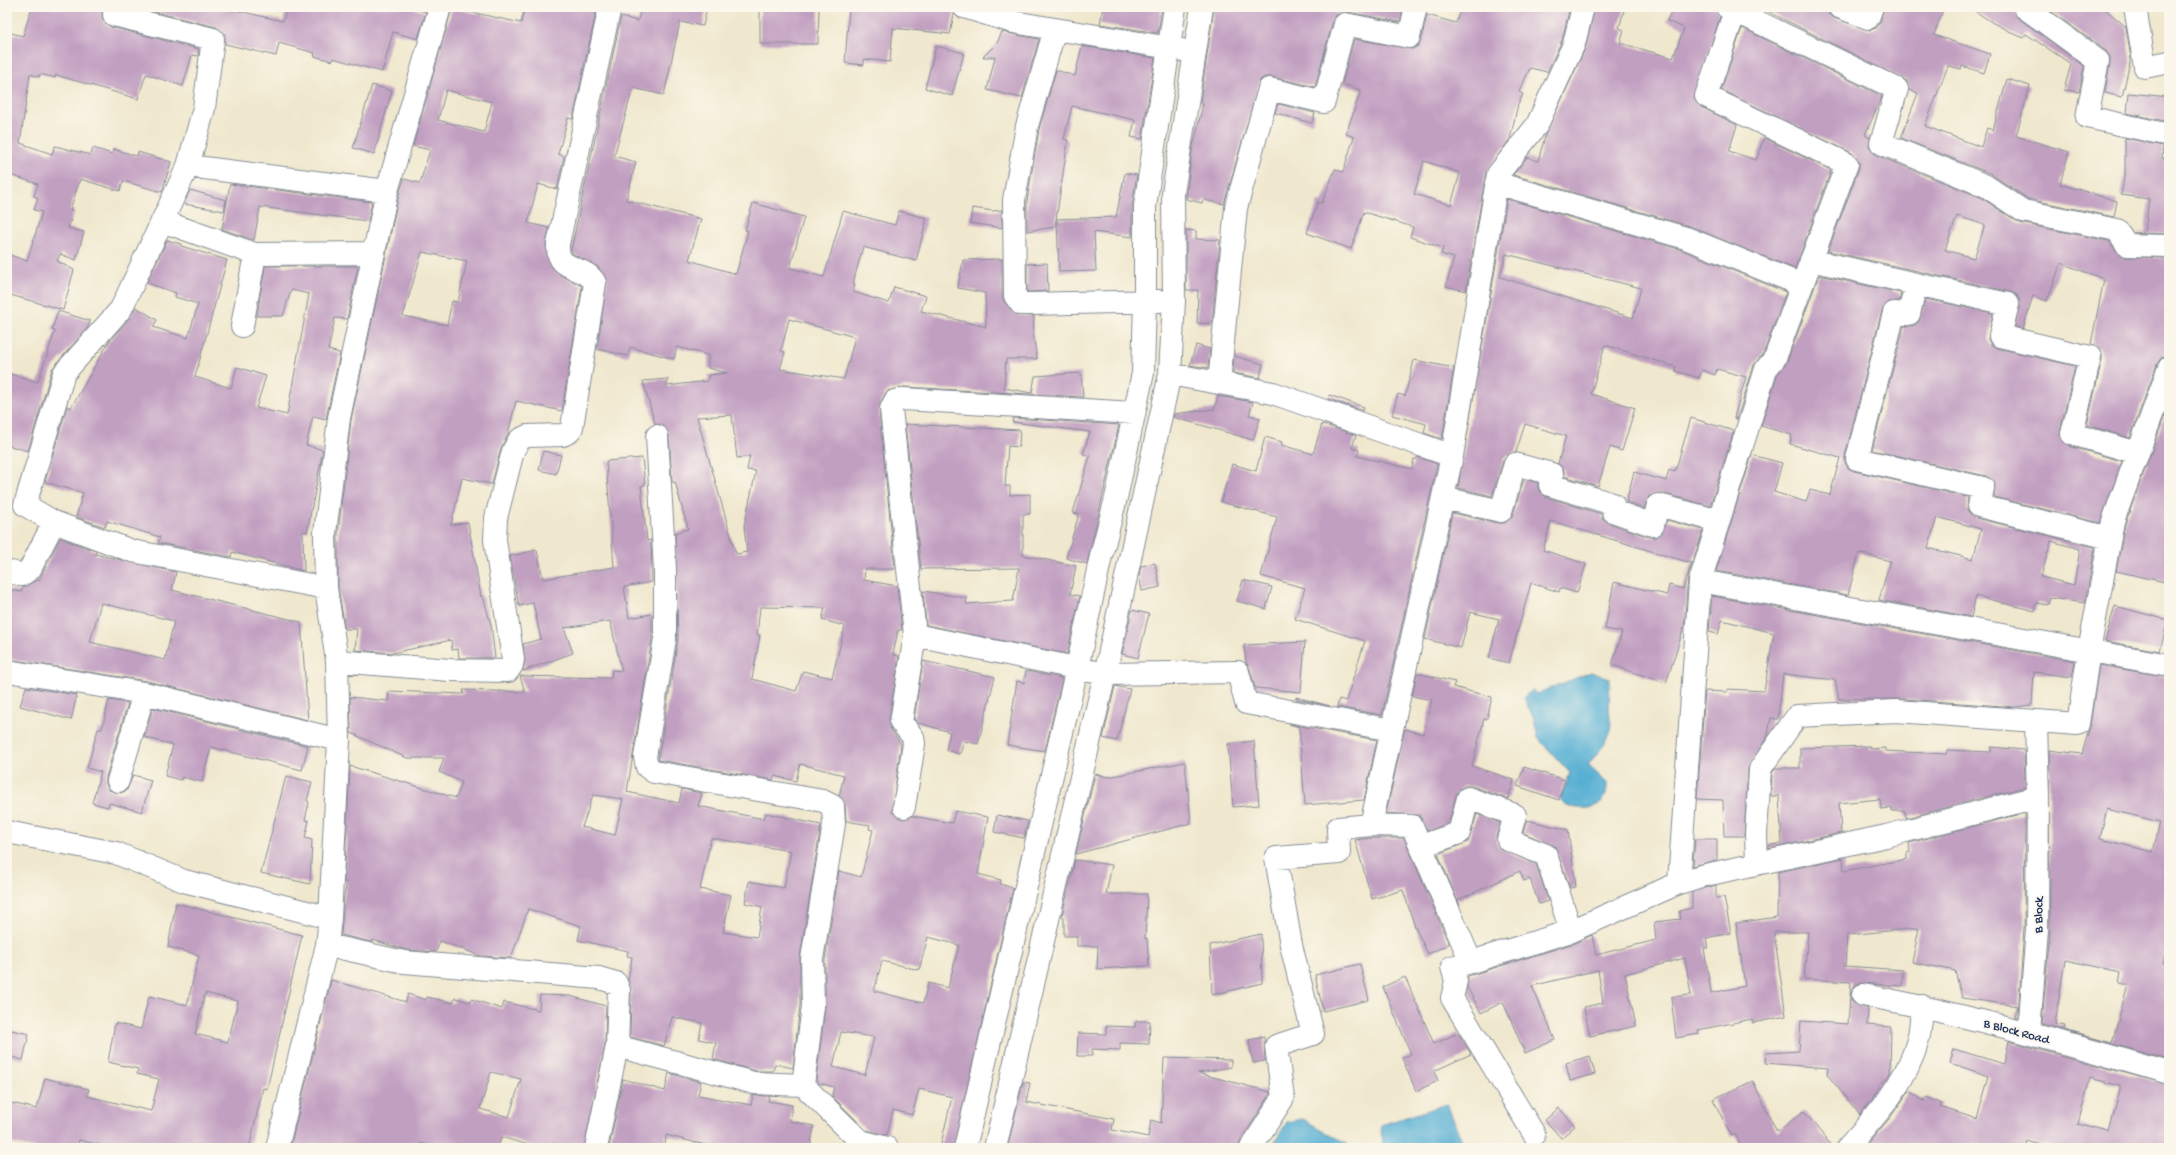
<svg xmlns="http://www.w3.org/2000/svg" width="2176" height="1155" font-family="'Gochi Hand',sans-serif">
<rect width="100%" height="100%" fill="#fbf7ec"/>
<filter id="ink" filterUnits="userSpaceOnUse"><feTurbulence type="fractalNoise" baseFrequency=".025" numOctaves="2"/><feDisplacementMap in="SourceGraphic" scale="8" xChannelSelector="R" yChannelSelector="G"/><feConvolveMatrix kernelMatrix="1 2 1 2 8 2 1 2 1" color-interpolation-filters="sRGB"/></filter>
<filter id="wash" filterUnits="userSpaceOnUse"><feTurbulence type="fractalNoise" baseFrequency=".012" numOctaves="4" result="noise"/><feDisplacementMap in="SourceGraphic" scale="16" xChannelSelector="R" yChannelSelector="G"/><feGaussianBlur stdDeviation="0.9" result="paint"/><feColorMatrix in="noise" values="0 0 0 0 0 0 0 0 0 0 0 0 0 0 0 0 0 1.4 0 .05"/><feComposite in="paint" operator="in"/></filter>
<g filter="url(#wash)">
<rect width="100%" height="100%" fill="#f0e8ce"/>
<path fill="#55afd3" stroke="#386f98" d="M1591,672L1610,678L1609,709L1611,727L1604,745L1588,765L1607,783C1608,803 1595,810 1577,808C1570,807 1565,806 1560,800L1570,773L1538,738L1534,719L1524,698L1532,689L1536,694Z
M1447,1104L1462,1141L1455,1148H1382L1381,1125Z
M1303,1119L1353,1148H1271L1287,1122Z"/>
<g id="blocks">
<path fill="#c19fc1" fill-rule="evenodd" d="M32,7L102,8V20L111,27L199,49L198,56L192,55L183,86L146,74L138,99L56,75L55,78L40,74L39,77L30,74L20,143L52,154L55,146L91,155L93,148L112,154L113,149L137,156L138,152L171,162L162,192L123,181L120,191L80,179L70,210L74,211L68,228L84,232L76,260L60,254L57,261L74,270L63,310L7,294V254L27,261L42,212L34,210L38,198L34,196L38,184L7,174V32L23,36Z
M134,7H204L234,11V10L283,21L287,7H408L426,12L418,39L393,32L382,72L333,58L332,61L314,56L315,53L279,43L276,56L225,44V34L216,27Z
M525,7H597L573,119L568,118L558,154L564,156L557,189L538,184L528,223L549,228L546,245L550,265L560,275L582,286L562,411L516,401L508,434L501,448L492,484L462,478L451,525L468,522L481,597L483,596L491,625L495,658H459L458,649L452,650L451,640L393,653L355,650L357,629H345L338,587V534L351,420L399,194L404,179L420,183L430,150L413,146L452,8L521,23ZM446,90L492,102L484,132L438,120ZM422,252L467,261L458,302L452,301L447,325L403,316Z
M641,7H707L703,26L680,22L664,95L633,88L614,156L636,162L626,200L701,219L689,260L736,274L748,231L745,230L753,203L804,217L790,268L824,277L843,211L895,225L899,211L927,218L916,261L863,247L853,283L855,284L853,292L889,303L894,287L926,296L921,311L986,327L985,293L958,288L963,260L1002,259V296L1005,303L1016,315L1034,316L1033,334L1037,359H1006L1004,388L1032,393L1035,376L1081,373L1083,397L904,387L887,391L880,403L879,410L895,569H865L864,580L897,586L902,630H898L893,655L899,656L889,720L891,730L901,744L892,812L902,819L912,816L952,823L955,811L988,817L978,874L1001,880L1000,884L1013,888L953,1148H940L952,1097L919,1089L912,1115L893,1110L887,1135L866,1130L832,1096L834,1087L819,1083L816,1080L825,1007V960L839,871L861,877L873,830L869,829L870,825L846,821L845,805L839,796L844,775L800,764L796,781L774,776L773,780L658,760L678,639L675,533L688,529L675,482H672L669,435L663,425L655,424L643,381L668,379L666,386L708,381V375L727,373L708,368V355L677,347L674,359L630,347L628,356L597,349L607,280L598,267L573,254L571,250L621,17L638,21ZM789,319L855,337L844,379L780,369L785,352L781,351ZM732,415L737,458L750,456L747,470L756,471L744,526L747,552L736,554L697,417ZM760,607L825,608L822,620L845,626L832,678L803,671L796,691L752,679L760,635H757ZM928,937L959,945L948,988L928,983L923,1003L874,991L882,961L919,970ZM841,1032L874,1037L865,1075L833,1067Z
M760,7H819L818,44H760Z
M849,7H952L954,14L950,34L893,28L890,62L864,59V65L845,63Z
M1103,7H1162L1158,33L1100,24Z
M1214,7H1284L1297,10L1298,7H1403L1400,22L1347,12L1336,15L1333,21L1315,87L1272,77H1265L1260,80L1224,204L1203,200L1202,203L1186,199L1192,151L1203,104L1200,103Z
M1461,7H1570L1562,40L1547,72L1530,68L1519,92L1523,94L1518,104L1510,139L1486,172L1466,291L1446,286L1454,258L1441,254L1443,248L1410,237L1413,227L1364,212L1351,249L1307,233L1318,202L1322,203L1335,169L1343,172L1354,137L1346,134L1361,90L1342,84L1354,39L1412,49L1418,46L1421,40L1427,15L1456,23ZM1424,161L1460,173L1451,205L1414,194Z
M1595,7H1625L1619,28L1624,30L1620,43L1673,58L1684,28L1667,21L1673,7H1715L1720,17L1694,98L1701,107L1737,125L1729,151L1756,160L1764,138L1831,170L1795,269L1689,226L1513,175L1527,157L1538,161L1546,133L1585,49Z
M1759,7H1827L1829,15L1834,18L1870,30L1876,28L1880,23L1884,7H1944L1934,35L1990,54L1984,73L1962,66L1961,69L1948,66L1925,126L1981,147L1987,128L1993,130L2007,79L2030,86L2016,136L2069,152L2060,184L2117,201L2114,217L2028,199L1991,174L1901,138L1918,93L1909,90L1907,81Z
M1969,7H2012L2017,17L2084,66L2079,92L2064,90L2071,64L2026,34L2023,38L1993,23Z
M2045,7H2103L2126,27L2131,58L2122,97L2105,93L2110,63V57L2106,51Z
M1742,28L1882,96L1865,135L1870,138L1869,146L1876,155L1980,197L2020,223L2109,241L2117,252L2126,257L2169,258V356L2161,358L2157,364L2130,438L2087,425L2102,360V354L2099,348L2091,344L2104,279L2061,263L2047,301L2033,296L2023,329L2015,327L2020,301L2017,295L2011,292L1828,251L1859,168V162L1852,153L1721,90ZM1957,216L1985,225L1974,258L1945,250Z
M1002,32L1039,39L1022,98L987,90L995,57H983L997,43Z
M936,46L964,53L952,96L925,88Z
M1082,46L1155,58L1142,139L1131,137L1135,120L1072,106L1064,139L1068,140L1055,227L1027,231V201L1039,129L1056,70L1075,76Z
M372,85L392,91L374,154L353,148Z
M2129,93L2169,97V122L2127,113Z
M1278,104L1315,113L1312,123L1275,113Z
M2125,138L2163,146L2162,158L2169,159V234L2134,233L2145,232L2149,199L2121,195L2125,172Z
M1125,173L1137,175L1132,206V237L1094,232L1096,271L1059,272L1057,219L1116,217Z
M230,184L372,202L368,221L260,207L254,240L222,229Z
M190,190L226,200L224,211L184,204Z
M1507,199L1682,250L1786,292L1764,352L1754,365L1737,419L1734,418L1746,377L1717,369L1715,375L1702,370L1699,378L1675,371L1676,367L1605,345L1591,394L1635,408L1622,451L1610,447L1598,486L1564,476V470L1558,463L1566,436L1525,424L1516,452L1507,455L1503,460L1492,496L1458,488ZM1506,254L1641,288L1633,318L1500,277Z
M972,208L993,211L1002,210V228L970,223Z
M1186,230L1196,231V239L1220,240L1212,324L1197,323L1198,290H1186Z
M167,240L181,244V246L227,260L195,377L231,388L237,367L266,376L256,408L287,415L309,294L291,290L283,316H257L265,266H358L347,319L335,318L328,350L340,353L326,419L313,416L306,445L323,450L307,532L303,531L304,571L232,552L231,557L158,543L160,537L107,521L105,527L76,517L83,493L45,482L67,406L71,408L108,343L130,317L136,307L157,320L153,327L188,338L198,304L175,297L176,293L147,283Z
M1047,263L1048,291L1027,292V264Z
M1819,275L1901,293L1899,301L1889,302L1882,310L1845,456V462L1848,468L1854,471L1968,497L1967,510L1976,518L2095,547L2085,603L2050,598L2048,605L2037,603L2035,611L1976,596L1971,617L1879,600L1890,561L1859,553L1848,595L1716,571L1752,455L1782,463L1774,492L1806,502L1810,490L1830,495L1840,458L1790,444L1792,435L1761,426L1777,375L1787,362ZM1937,517L1981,529L1973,559L1928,548ZM2051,541L2080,549L2074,585L2041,577Z
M1925,299L1993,313L1988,339L1991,345L1997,348L2075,366L2060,431V438L2069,446L2122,461L2100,523L1994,497L1995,484L1991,479L1986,476L1872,450L1904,326H1914L1919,322Z
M58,311L90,321L88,327L52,369L28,451L7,445V373L38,382L55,331L52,330Z
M1196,345L1210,349L1208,368L1190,365Z
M1234,356L1263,364L1260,378L1233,373Z
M1414,360L1454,368L1442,439L1424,433L1426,424L1392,415L1398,394L1405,396Z
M1329,395L1364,407L1363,411L1328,399Z
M1218,396L1253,402L1249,415L1260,418L1253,440L1173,417L1174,414L1214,409Z
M2169,404V583L2116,571L2125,524Z
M1013,418L1119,425L1087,564L1066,558L1079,514L1073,513L1090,456L1083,454L1090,432L1012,422Z
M1691,418L1734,431L1710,506L1661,493L1649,496L1644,509L1626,502L1634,472L1666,481L1669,470L1675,472Z
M905,424L1020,430L1019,447L1008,446L1005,486H1010V495L1030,494V514H1023V555L1076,566L1070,594L1080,596L1067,654L926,625L923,591L967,598L966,604L1013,601L1019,568L921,569Z
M1322,424L1356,435L1352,448L1359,450L1357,456L1412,469L1414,459H1417L1418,457L1437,464L1382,715L1337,707L1339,699L1346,701L1365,641L1295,619L1305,588L1261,576L1277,517L1221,502L1232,464L1256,471L1265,437L1282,442L1281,445L1313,454Z
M543,451L561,455L556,474L539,470Z
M642,458L645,485L641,486L647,541L651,540L652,582L624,587L629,618L652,614V638L627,792L679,803L682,789L702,793L698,806L764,819L766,813L821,825L800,957V1005L793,1068L775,1064L773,1071H756L713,1059L716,1043L699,1039L702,1023L672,1017L664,1046L630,1037L631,990L628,980L632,957L627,956L628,951L578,940L581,926L528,909L511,958L481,956L440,941L436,952L406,950L373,940L372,942L341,935L344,896L347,882H344L350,766L456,798L462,782L439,772L444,758H407L351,733L350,697L388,701L389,691L464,694L463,690L525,692L520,676L611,678L612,670L622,671L610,621L564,628L573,653L523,671L525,661L523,644L541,639L533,603L519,606L510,556L537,550L543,579L614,567L606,461ZM593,795L623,799L615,835L582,827ZM711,838L791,851L784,888L749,881L745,903L762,907L757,937L723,932L731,895L700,889Z
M1524,479L1538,483V489L1546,497L1601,514L1603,519L1609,523L1649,537H1655L1661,534L1667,520L1703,530L1688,577L1684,627L1666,683L1612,665L1622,632L1605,629L1614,582L1667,595L1669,585L1683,589L1691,563L1551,521L1543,550L1586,564L1577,593L1560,588L1559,592L1531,583L1509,663L1489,658L1499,619L1470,612L1461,648L1425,639L1452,513L1498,523H1505L1513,515Z
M60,538L96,551L95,554L176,572L172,590L301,622L308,720L146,681L7,659V589L21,592L23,587L37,580H39ZM101,603L174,621L165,660L90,642Z
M1155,563L1160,587L1142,591L1139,575L1141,566Z
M1243,580L1272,587L1266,609L1237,601Z
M1712,596L2075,661L2072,677L2034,672L2032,705L2016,707L1905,699H1839L1835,680L1783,674L1778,719L1771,718L1768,735L1748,768L1744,836H1724L1723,800L1697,799L1705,691L1727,692V689L1764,691L1774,633L1722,620L1718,634L1709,632Z
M2115,606L2168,620L2160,651L2105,641Z
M1132,610L1149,614L1138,658L1122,654Z
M1305,642L1301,692L1255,688L1250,669L1246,662L1244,645Z
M923,661L995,677L978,744L964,741L960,754L946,750L950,732L918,723L914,719Z
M2099,665L2169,677V938L2163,963L2169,964V1060L2042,1024L2050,929L2049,750L2082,754L2090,726ZM2107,809L2160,822L2153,852L2100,839ZM2065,960L2121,972L2119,983L2128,985L2112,1043L2064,1030L2065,1026L2055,1024Z
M1026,671L1062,678L1045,751L1007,745L1017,681L1024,683Z
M1417,673L1455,682L1453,687L1492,697L1487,719H1484L1472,766L1514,780L1508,799L1472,786H1465L1460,789L1456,795L1449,823L1428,831L1419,815L1386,813L1405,729L1423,734L1432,700L1412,696Z
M1115,686L1130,689L1117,741L1103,738Z
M26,687L77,695L71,720L20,706Z
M1296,697L1330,706L1296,699Z
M109,700L128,703L106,777V784L109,790L121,793L127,790L133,775L151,780L142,812L109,803L108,807L92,803L101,772L87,768L98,729H102Z
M153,708L308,746L302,770L211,747L202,782L182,777L181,780L165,776L173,745L144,737Z
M1289,724L1377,740L1364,800L1305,805L1299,727Z
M1254,741L1259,805L1233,807L1228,744Z
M1870,746V749L1885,748V751L1946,754L1947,750L1991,752V747L2024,750L2025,787L1906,818L1905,811H1892V808L1881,809L1880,799L1839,803L1841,833L1769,849V845L1782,844L1779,796H1771L1772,773L1776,768H1800V748Z
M1185,762L1191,823L1076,854L1095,774L1108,777Z
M1524,767L1565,780L1559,800L1517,786Z
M286,776L312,782L307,801L309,802L305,820L309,821L305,838L312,840L310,884L261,873Z
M2025,813L2024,928L2018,1017H2015L2018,1006L1962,998L1955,971L1912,962L1919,928L1847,935L1845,966L1903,970L1902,986L1859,983L1854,987L1851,992V999L1855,1004L1868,1009L1867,1025L1891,1027L1890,1073L1860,1115L1827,1074L1828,1068L1765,1063L1766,1053L1799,1051L1801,1021L1848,1024L1851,982L1804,979L1808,932H1774L1786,1016L1753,1023L1752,1019L1698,1030L1699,1034L1676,1038L1671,997L1691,995L1685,958L1625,974L1636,1026L1590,1036L1584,1007L1603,1003L1598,970L1532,986L1555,1040L1525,1053L1503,1002L1481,1013L1467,987L1468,976L1575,943L1592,935L1596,955L1656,940L1654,922L1681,919L1679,911L1692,908V892L1716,885V898L1724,897L1731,933L1706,938L1708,948H1704L1711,993L1745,986L1736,923L1777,917L1778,872L1843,858L1844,871L1907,859V853L1910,852L1909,843Z
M1477,814L1500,823L1496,837L1499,848L1536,864L1548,901L1539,904L1530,879L1524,881L1520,871L1458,900L1460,906L1438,854L1468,842Z
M997,815L1028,821L1024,838L994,832Z
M1527,820L1568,830L1576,887L1570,888L1555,846L1523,833Z
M1371,838H1404L1449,944L1428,954L1415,927L1403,890L1372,899L1355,840Z
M1695,839H1717V860L1693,866Z
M1075,860L1112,865L1106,894H1147L1145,939L1147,938L1149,966L1097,969L1098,946H1077V936H1064V917L1062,916Z
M176,903L302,935L267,1089L263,1088L249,1148H113L79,1140L77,1148H30L7,1142V1102L37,1109L45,1078L89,1089L87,1096L151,1111L159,1079L137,1074L138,1069L108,1062L115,1023L141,1029L149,996L187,1005L199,955L168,947ZM205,993L238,1001L228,1042L195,1034Z
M1261,934L1262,983L1212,995L1210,945Z
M1360,964L1369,1000L1323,1011L1315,975Z
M1405,977L1434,1044L1458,1033L1471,1054L1434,1071L1438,1081L1416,1091L1402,1058L1411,1054L1383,987Z
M331,980L406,1002L408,994L426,1000L427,997L453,1003L455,998L470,1002L471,999L502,1009L504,1002L539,1010L540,995L570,996L606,1006L605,1045L584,1148H539L501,1137L498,1148H439L421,1143L419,1148H290ZM491,1072L521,1079L509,1117L480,1109Z
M1136,1021H1150L1149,1044L1120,1043V1050L1092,1049V1056H1077L1078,1033L1106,1034V1026L1135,1027Z
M7,1029L29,1034L23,1060L7,1056Z
M1264,1037L1265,1061L1253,1063L1249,1040Z
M2009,1041L2169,1085V1148H2053L2027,1141L2025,1148H1864L1889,1119L1909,1091L1924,1101L1926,1097L1942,1104L1940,1107L1977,1119L1989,1076L1950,1063L1954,1049L2004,1064ZM2090,1077L2120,1085L2108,1132L2078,1124Z
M1590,1056L1595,1074L1570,1081L1566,1063Z
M1164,1058L1231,1060V1067L1198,1073L1270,1092V1095L1240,1141L1239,1148H1022L1008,1145L1023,1082L1030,1083L1026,1102L1114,1119L1112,1130L1148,1137L1151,1120L1161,1123Z
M669,1073L701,1082L698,1095L751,1105L753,1095L769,1096L768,1101L792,1105L790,1121L814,1126L810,1148H717L666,1135L665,1148H609L623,1079L665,1091Z
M1753,1081L1777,1132L1804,1111L1833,1148H1742L1734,1134L1731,1136L1713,1099Z
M1559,1108L1575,1126L1561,1138L1545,1120Z"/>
</g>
</g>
<g filter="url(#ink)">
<use href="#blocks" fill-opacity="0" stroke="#868c96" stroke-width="1"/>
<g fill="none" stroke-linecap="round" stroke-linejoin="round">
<defs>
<path id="minor" d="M115,7L114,15L213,39L204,108L188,166L387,191
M964,7L1013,22L1182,50
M1583,7L1574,44L1537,125L1498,174L1452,456L1371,825L1412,826L1471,962L1571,931L1679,883L1701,876L1886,836L2038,797L2036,721L2078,724L2089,651L2113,521L2169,368
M1727,7L1897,89L1881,143L1986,186L2023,211L2117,230L2127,245L2169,246
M1839,7L1868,18L1872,7
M2024,7L2098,61L2087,117L2169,135
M2135,7L2145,67L2169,62
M1735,11L1706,96L1847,164L1775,358L1766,369L1700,581L2169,665
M1055,29L1027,126L1014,200L1015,296L1021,304H1029L1159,301
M1496,183L1686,238L1802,285
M162,221L255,254L374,253
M1811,260L1916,284L1909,314L1894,313L1857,459L1983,488L1979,506L2110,538
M1916,284L2008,304L2000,336L2090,357L2072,434L2138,453
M242,326L255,254
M1170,374L1273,393L1452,456
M1219,383L1236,208L1269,89L1324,102L1345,24L1409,37L1416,7
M1134,413L903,399L895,401L891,409L915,635L1105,674L1238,672L1246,703L1392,730
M657,436L665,569V639L645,757L647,767L654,772L823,801L833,806L834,824L812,959L813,1006L803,1085
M1443,498L1501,511L1515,464L1552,474L1550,485L1613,504V511L1653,525L1658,505L1719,521
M54,522L25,505L64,373L121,309L188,166
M7,571L22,575L30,569L54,522L132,551L326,588
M337,661L450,670L508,671L512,665L513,659L495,540L496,518L513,451L519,440L527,436L563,435L569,432L572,427L595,283C584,263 556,274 558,244L610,7
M7,671L144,693L339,740
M118,781L144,693
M904,807L914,744L913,737L901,722L915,635
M7,832L116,853L184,881L330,918
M1421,846L1459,833L1468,798L1515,815L1508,840L1546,855L1571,931
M1757,864L1756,834L1760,769L1797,716L1896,711L2036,721
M1679,883L1700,581
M327,945L404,962L599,978L616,983L619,990L617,1046
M1471,962L1452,967L1456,981L1452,998L1534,1134
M1863,995C1967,1014 2068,1044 2169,1073
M2029,1032L2037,929L2038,797
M277,1148L327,945L330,918L339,740L337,661L326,588L325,533L339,418L387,191L440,7
M596,1148L617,1046L754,1083L803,1085L860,1141L887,1148
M965,1148L1077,668L1101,556L1116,498L1143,373L1145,301V206L1175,7
M995,1148L1105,674L1170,374L1174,301L1173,193L1202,7
M1251,1148L1283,1098L1276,1046L1313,1034L1291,945L1276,858L1339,853L1338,828L1371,825
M1847,1148C1876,1116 1907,1082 1918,1040C1921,1029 1921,1017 1922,1006"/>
</defs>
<use href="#minor" stroke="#868c96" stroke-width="24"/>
<use href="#minor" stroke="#fff" stroke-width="22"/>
</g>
</g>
<g text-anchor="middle" stroke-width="4" stroke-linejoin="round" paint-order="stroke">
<g font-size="13" fill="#1b2f5e" stroke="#fbf7ec">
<text transform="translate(2037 915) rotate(-89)" y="5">B Block</text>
<text transform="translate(2017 1030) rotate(15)" y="5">B Block Road</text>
</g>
</g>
<rect width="2176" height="1155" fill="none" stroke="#fbf7ec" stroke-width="24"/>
</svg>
